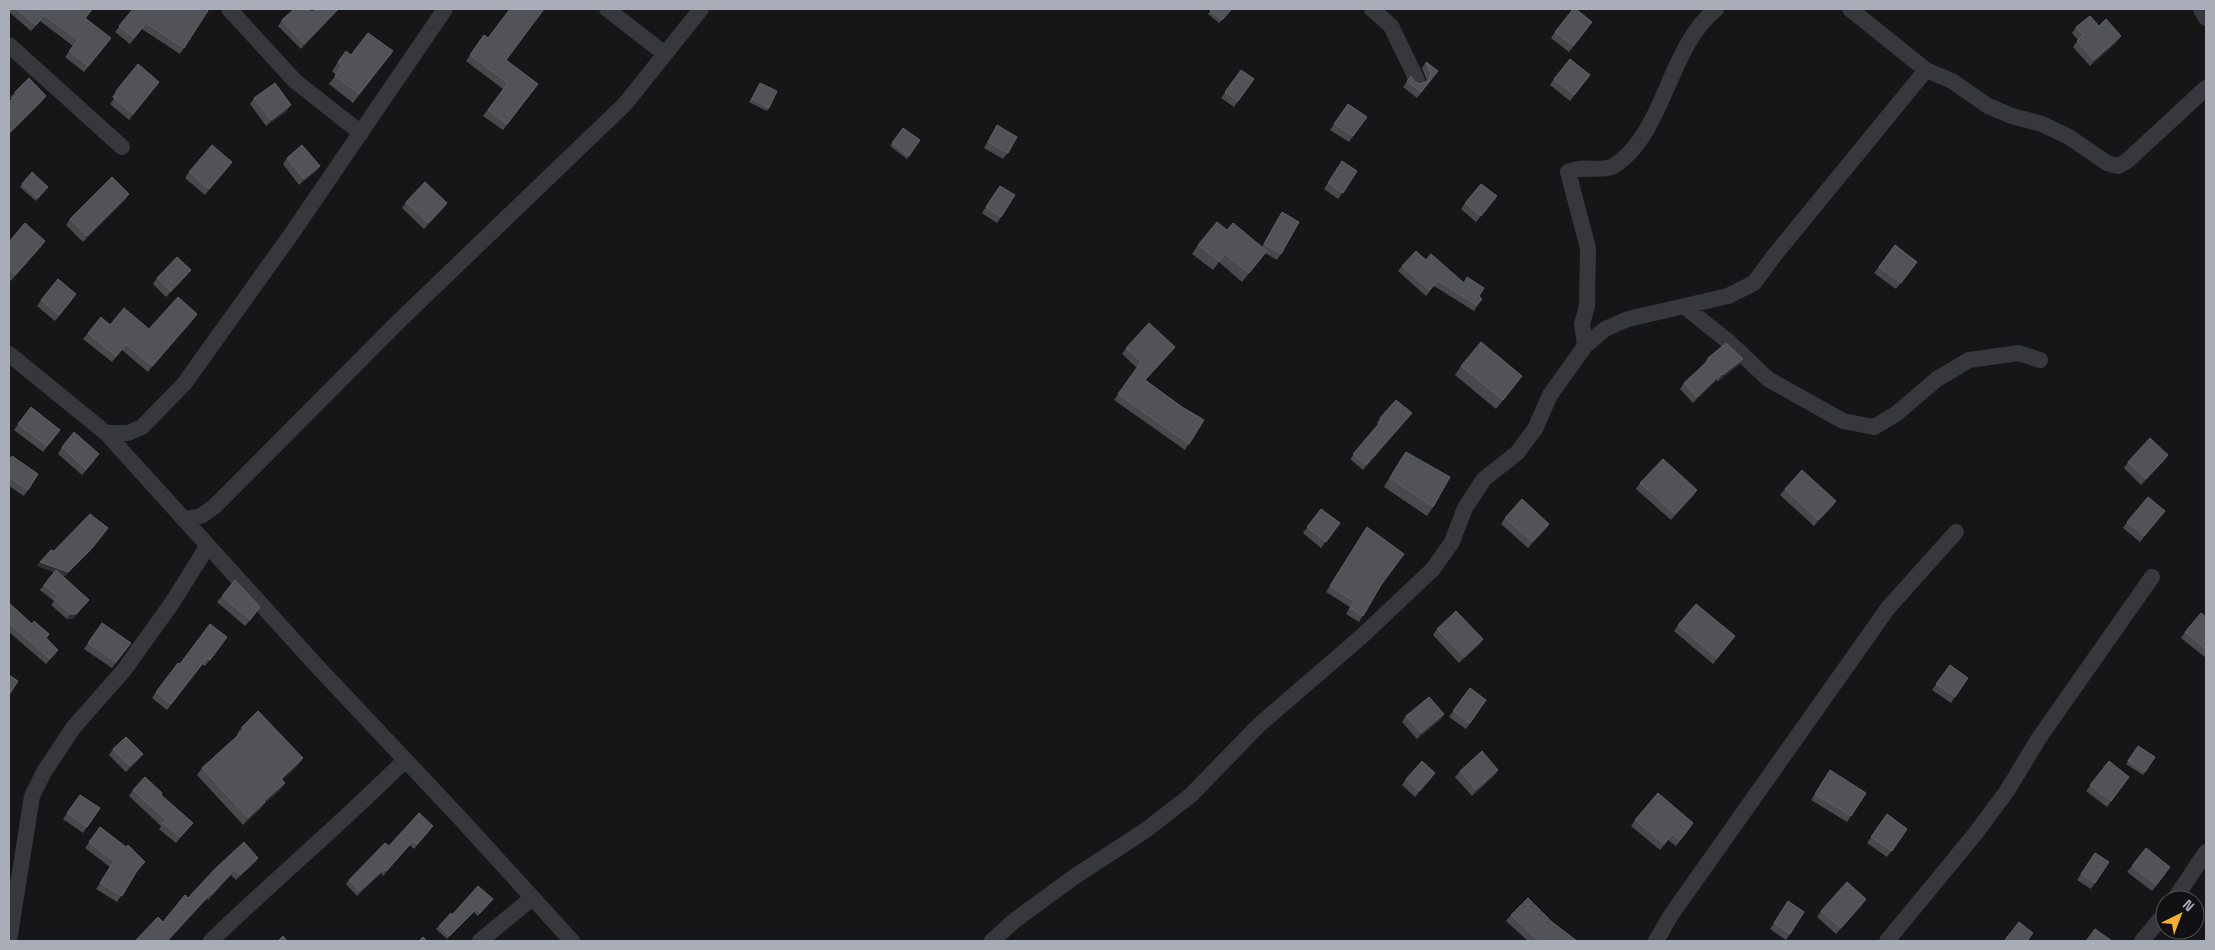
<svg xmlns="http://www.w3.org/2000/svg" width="2215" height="950" font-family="'Space Grotesk',sans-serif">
<rect width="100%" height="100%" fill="#161618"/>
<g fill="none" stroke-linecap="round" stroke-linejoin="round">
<path stroke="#37383d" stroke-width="16" d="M229,9L295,81L361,133
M607,9L665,54
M1372,9L1391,26L1417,80
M1850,9L1926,70L1952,81L1988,106L2012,116L2042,124L2069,137L2107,163L2118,166L2127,161L2206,88
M2201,9L2206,18
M9,45L122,147
M1685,307L1729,342L1768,379L1843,421L1874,427L1896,414L1937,379L1969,360L2019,353L2040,360
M1585,346L1582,324L1587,306L1588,248L1568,172C1582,164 1603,174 1617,164C1666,128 1668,48 1716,9
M9,354L106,433H128L142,427L184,384L290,236L445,9
M106,433L316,665L459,817L572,941
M185,519L201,516L215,506L399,321L625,104L701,9
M2174,900L2206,852
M9,941L32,796L44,772L73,728L124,670L172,603L207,547
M211,941C274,880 342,823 404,761
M480,941L532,898
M992,941L1014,921L1074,877L1146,830L1191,795L1259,725L1361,637L1433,569L1452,542L1465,508L1484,479L1517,453L1535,429L1550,395L1585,346L1605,329L1628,319L1728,296L1754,283L1773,257L1926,70
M1656,941L1671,915L1888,608L1956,532
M1887,941L1975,834L2007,791L2039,738L2152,577
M2142,941L2165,913"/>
</g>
<path fill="#47494d" d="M9,9H93L86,18L107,44L84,72L65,57L73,46L40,21L31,31L9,12Z
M133,9L184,48L180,54L142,29L130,44L115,32Z
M315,9H339L301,49L278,26L282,20L312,12Z
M1212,9H1232L1219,23L1208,14Z
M2099,26L2117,42L2090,66L2073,47L2078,40L2072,33L2076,27Z
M1588,28L1569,52L1551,38L1555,32Z
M484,35L506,60L538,84L503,130L483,116L503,89L466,61Z
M393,51L353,103L329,84L336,75L332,71L338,62L351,55Z
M1426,62L1438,71L1417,98L1403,87L1411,76L1415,82L1420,84L1427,81L1422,68Z
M1241,70L1254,79L1234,107L1221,98Z
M1590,75L1570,101L1550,85L1554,79Z
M159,82L129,120L110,104L114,99L112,97L116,91Z
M760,83L769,108L767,111L749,102Z
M15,92L42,102L12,99L10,98Z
M254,98L287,111L266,126L250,104Z
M1348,104L1367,117L1349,142L1330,130Z
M997,125L1008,153L1003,159L984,148Z
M903,128L920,140L907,159L890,146Z
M287,158L320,166L315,172L299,185L283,164Z
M1342,161L1357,171L1338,199L1324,189Z
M232,162L205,195L185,178L189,172Z
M22,184L48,187L36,201L20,187Z
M995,192L1001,217L997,223L982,213Z
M129,194L125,200L83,242L66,225L70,219Z
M1497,196L1476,222L1461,209L1465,203Z
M406,202L447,203L443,209L424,229L402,208Z
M1282,212L1281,254L1277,260L1265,253L1242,282L1219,262L1213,270L1192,254L1198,245L1227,230L1262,247Z
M45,241L41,247L11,281L9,279V242Z
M1895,245L1917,262L1896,289L1874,273Z
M1426,260L1482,299L1474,311L1434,286L1426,296L1398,271L1402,266Z
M191,270L186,276L166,297L153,284L157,278Z
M41,300H72L55,321L37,306Z
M197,314L193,320L148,372L122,350L112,362L83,339L88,333L110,325L149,329Z
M1175,347L1170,353L1145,380L1182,407L1204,420L1185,450L1114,400L1137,368L1122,354L1126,348Z
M1708,358L1743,359L1739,365L1718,381L1716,380L1693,403L1680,389L1684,383L1704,364Z
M1461,366L1522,376L1496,409L1455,375Z
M31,407L55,436L43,452L14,430Z
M1412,413L1363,470L1350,459L1379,425L1377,423L1380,418Z
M62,447L95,460L82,475L58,454Z
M1406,452L1433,507L1427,516L1384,487L1400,460Z
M2168,455L2164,461L2141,485L2124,468L2128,462Z
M9,460L38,474L24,496L9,486Z
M1640,483L1697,490L1693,496L1671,520L1636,489Z
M1785,489L1836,501L1832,507L1814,526L1780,495Z
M1321,509L1340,523L1321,548L1303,533Z
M2160,517L2140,542L2123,528L2127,522Z
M1505,518L1549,524L1545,530L1528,548L1501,524Z
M1363,533L1380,586L1359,622L1346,614L1350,607L1326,592Z
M54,551H90L65,576L61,575L89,600L73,619H67L51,605L54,601L40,590L54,572L37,566L40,562Z
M222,596L256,613L245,626L217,602Z
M9,603L32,624L49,634L47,638L58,650L46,664L9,632Z
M2206,617V658L2181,638L2185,632Z
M102,623L131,643L112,668L84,649Z
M1678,625L1735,636L1713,664L1674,631Z
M1437,629L1483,639L1479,645L1459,663L1433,635Z
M227,637L205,666L202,664L167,710L152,698L156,692L180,664Z
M1950,665L1968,678L1951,703L1932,690Z
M1470,688L1486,700L1466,729L1449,717Z
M1444,714L1440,720L1417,739L1402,722L1406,716Z
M242,727L303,758L298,765L282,780L285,783L280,790L265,803L260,809L243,825L197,775L202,768L238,735L237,734Z
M2138,746L2155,757L2143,775L2126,764Z
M113,749L143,754L138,760L126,772L109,755Z
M2109,761L2129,777L2107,807L2086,791Z
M1498,770L1494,776L1472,796L1455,777L1460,771Z
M1826,777L1866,793L1847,822L1811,800Z
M1406,779H1431L1415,797L1402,785Z
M133,790L161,795L193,823L176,843L159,829L161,826L129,796Z
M80,795L100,808L83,833L63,819Z
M1887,814L1907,829L1887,857L1867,843Z
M1635,820L1689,829L1676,846L1668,840L1660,850L1631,826Z
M100,827L145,862L136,873L117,902L96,889L110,867L85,848Z
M430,830L414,849L410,845L383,876L381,873L357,896L346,884L349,880L389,846Z
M2095,853L2109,862L2091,889L2077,880Z
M258,858L255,862L236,880L231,875L208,900L207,899L163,922L188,898L216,868Z
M2132,866L2166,873L2152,891L2127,872Z
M1866,899L1862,905L1836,934L1817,917L1821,911Z
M1788,901L1804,912L1786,940L1770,929Z
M490,902L478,916L474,912L447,939L436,929L439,926L452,915Z
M1511,915L1552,922L1577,941H1528L1506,921Z"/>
<path fill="#2f3033" d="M338,9H339L301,49L304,44Z
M2121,36L2117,42L2090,66L2094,60Z
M393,51L386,60L353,103L359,94Z
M159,82L155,88L129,120L133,114Z
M46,96L42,102L9,135V133Z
M291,105L287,111L266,126L271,120Z
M232,162L228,168L205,195L209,189Z
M320,166L315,172L299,185L304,179Z
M129,194L125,200L83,242L87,236Z
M447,203L443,209L424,229L428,223Z
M45,241L41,247L11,281L15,275Z
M197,314L193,320L148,372L152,366Z
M1743,359L1739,365L1718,381L1722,375Z
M1721,374L1716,380L1693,403L1697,397Z
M1412,413L1408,418L1363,470L1366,465Z
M2168,455L2164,461L2141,485L2146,479Z
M1697,490L1693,496L1671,520L1675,514Z
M1836,501L1832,507L1814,526L1818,520Z
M1549,524L1545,530L1528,548L1532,542Z
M108,528L90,551L65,576L37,566L40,562Z
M89,600L73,619H67L70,614Z
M1483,639L1479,645L1459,663L1464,657Z
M1444,714L1440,720L1417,739L1421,733Z
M143,754L138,760L126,772L130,766Z
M303,758L298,765L276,786L281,779Z
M1498,770L1494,776L1472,796L1476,790Z
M1435,773L1431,779L1415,797L1419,791Z
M285,783L280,790L265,803L260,809L243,825L248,818L264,801Z
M193,823L188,829L176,843L180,837Z
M413,841L410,845L383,876L386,871Z
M258,858L255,862L236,880L240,875Z
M384,869L381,873L357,896L360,891Z
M234,870L231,875L208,900L211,895Z
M210,894L207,899L168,941H167Z
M1866,899L1862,905L1836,934L1841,928Z
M476,909L474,912L447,939L449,936Z"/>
<path fill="#525359" stroke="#5f6168" d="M16,9H92L85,18L111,38L88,66L69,51L78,40L44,15L36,25Z
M133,9H209L184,48L146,23L134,38L119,26Z
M294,9H309L312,12L315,9H338L304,44L282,20Z
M510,9H544L506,60L538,84L507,124L488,110L508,83L470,55L484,35L488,38Z
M1212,9H1232L1222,20L1210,11Z
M1573,9H1576L1592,22L1573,46L1555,32Z
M2090,16L2099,26L2106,19L2121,36L2094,60L2077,41L2083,35L2076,27Z
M368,33L393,51L359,94L335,76L342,66L338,62L346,51L351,55Z
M1570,59L1590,75L1574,95L1554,79Z
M1426,62L1438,71L1421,92L1407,81L1411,76L1415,82L1420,84L1429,80L1431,74Z
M138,64L159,82L133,114L114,98L118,93L116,91Z
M1241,70L1254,79L1238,101L1225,92Z
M29,78L46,96L9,133V102L17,94L15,92Z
M275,83L291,105L271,120L254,98Z
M760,83L777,91L769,108L752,99Z
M1348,104L1367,117L1353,136L1334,124Z
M997,125L1017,137L1008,153L988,142Z
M903,128L920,140L909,156L892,143Z
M212,145L232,162L209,189L189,172Z
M302,145L320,166L304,179L287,158Z
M1342,161L1357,171L1343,193L1328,183Z
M32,172L48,187L38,198L22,184Z
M112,177L129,194L87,236L70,219Z
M425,182L447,203L428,223L406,202Z
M1481,184L1497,196L1481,216L1465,203Z
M1000,186L1015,195L1001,217L986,207Z
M1282,212L1299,222L1281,254L1264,244Z
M1217,222L1227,230L1233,223L1267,251L1249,273L1225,254L1219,261L1198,245Z
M25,223L45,241L15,275L9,269V242Z
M1895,245L1917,262L1901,283L1879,267Z
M1416,251L1426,260L1431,254L1464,283L1467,277L1484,288L1479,296L1482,299L1477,305L1438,281L1429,290L1402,266Z
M177,257L191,270L171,291L157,278Z
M58,279L76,294L59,315L41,300Z
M178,297L197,314L152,366L126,344L116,356L88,333L101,317L110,325L124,308L149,329Z
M1149,323L1175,347L1145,380L1182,407L1204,420L1189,444L1118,394L1141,362L1126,348Z
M1481,342L1522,376L1503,400L1461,366Z
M1726,343L1743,359L1722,375L1721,374L1697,397L1684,383L1709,360L1708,358Z
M1396,400L1412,413L1366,465L1353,454L1382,420L1380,418Z
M31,407L60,430L47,446L18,424Z
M74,432L99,454L86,469L62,447Z
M2150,438L2168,455L2146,479L2128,462Z
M1406,452L1450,477L1433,507L1390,478Z
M12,456L38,474L28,490L9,477V460Z
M1663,459L1697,490L1675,514L1640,483Z
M1802,470L1836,501L1818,520L1785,489Z
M2148,497L2165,511L2144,536L2127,522Z
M1522,499L1549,524L1532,542L1505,518Z
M1321,509L1340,523L1326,542L1307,527Z
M90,514L108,528L93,547L68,572L40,562L51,550L54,551Z
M1367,527L1404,554L1381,585L1363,616L1350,608L1354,601L1330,586Z
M56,570L89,600L76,614H70L55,600L58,596L44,585Z
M235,580L260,607L250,620L222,596Z
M9,603L32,624L34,621L49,634L46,638L58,650L50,659L9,623Z
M1696,604L1735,636L1717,658L1678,625Z
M1456,611L1483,639L1464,657L1437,629Z
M2201,613L2206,617V649L2185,632Z
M102,623L131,643L116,662L88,643Z
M210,624L227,637L210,660L207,658L171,704L156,692L178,663L180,664Z
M1950,665L1968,678L1955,697L1936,684Z
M9,675L18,681L9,695Z
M1470,688L1486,700L1470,723L1453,711Z
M1429,697L1444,714L1421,733L1406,716Z
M258,711L303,758L281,779L285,783L264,801L265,802L248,818L202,768L244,730L242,727Z
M126,737L143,754L130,766L113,749Z
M2138,746L2155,757L2145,772L2128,761Z
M1482,751L1498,770L1476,790L1460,771Z
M1422,761L1435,773L1419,791L1406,779Z
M2109,761L2129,777L2111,801L2090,785Z
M1830,770L1866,793L1851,816L1815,794Z
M145,777L162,793L161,795L193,823L180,837L163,823L166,820L133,790Z
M1658,793L1693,823L1680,840L1672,834L1664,844L1635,820Z
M80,795L100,808L87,827L67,813Z
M419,813L433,826L417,844L413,841L386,871L384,869L360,891L349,880L385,843L389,846Z
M1887,814L1907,829L1892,851L1871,837Z
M100,827L126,847L128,845L145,862L138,869L122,896L100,883L114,861L89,842Z
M244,842L258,858L240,875L234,870L211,895L210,894L167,941H135L158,917L163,922L185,895L188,898L216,868Z
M2146,848L2170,867L2156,885L2132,866Z
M2095,853L2109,862L2095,883L2081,874Z
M1847,882L1866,899L1841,928L1821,911Z
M478,886L493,899L480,913L476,909L449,936L439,926L451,913L452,915Z
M1528,898L1552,922L1577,941H1540L1532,935L1511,915Z
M1788,901L1804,912L1790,934L1774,923Z
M2019,922L2033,933L2027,941H2004Z
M2095,929L2112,941H2086Z
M283,936L287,941H278Z
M423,937L427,941H419Z"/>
<rect width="2215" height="950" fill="none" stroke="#a8adb8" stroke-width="20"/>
<g transform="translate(2180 915) rotate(42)"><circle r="24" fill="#111113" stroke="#4d4f55"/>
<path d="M0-4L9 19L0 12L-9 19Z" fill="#f2b134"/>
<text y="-8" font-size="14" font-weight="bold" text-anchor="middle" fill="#a8adb8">N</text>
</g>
</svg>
